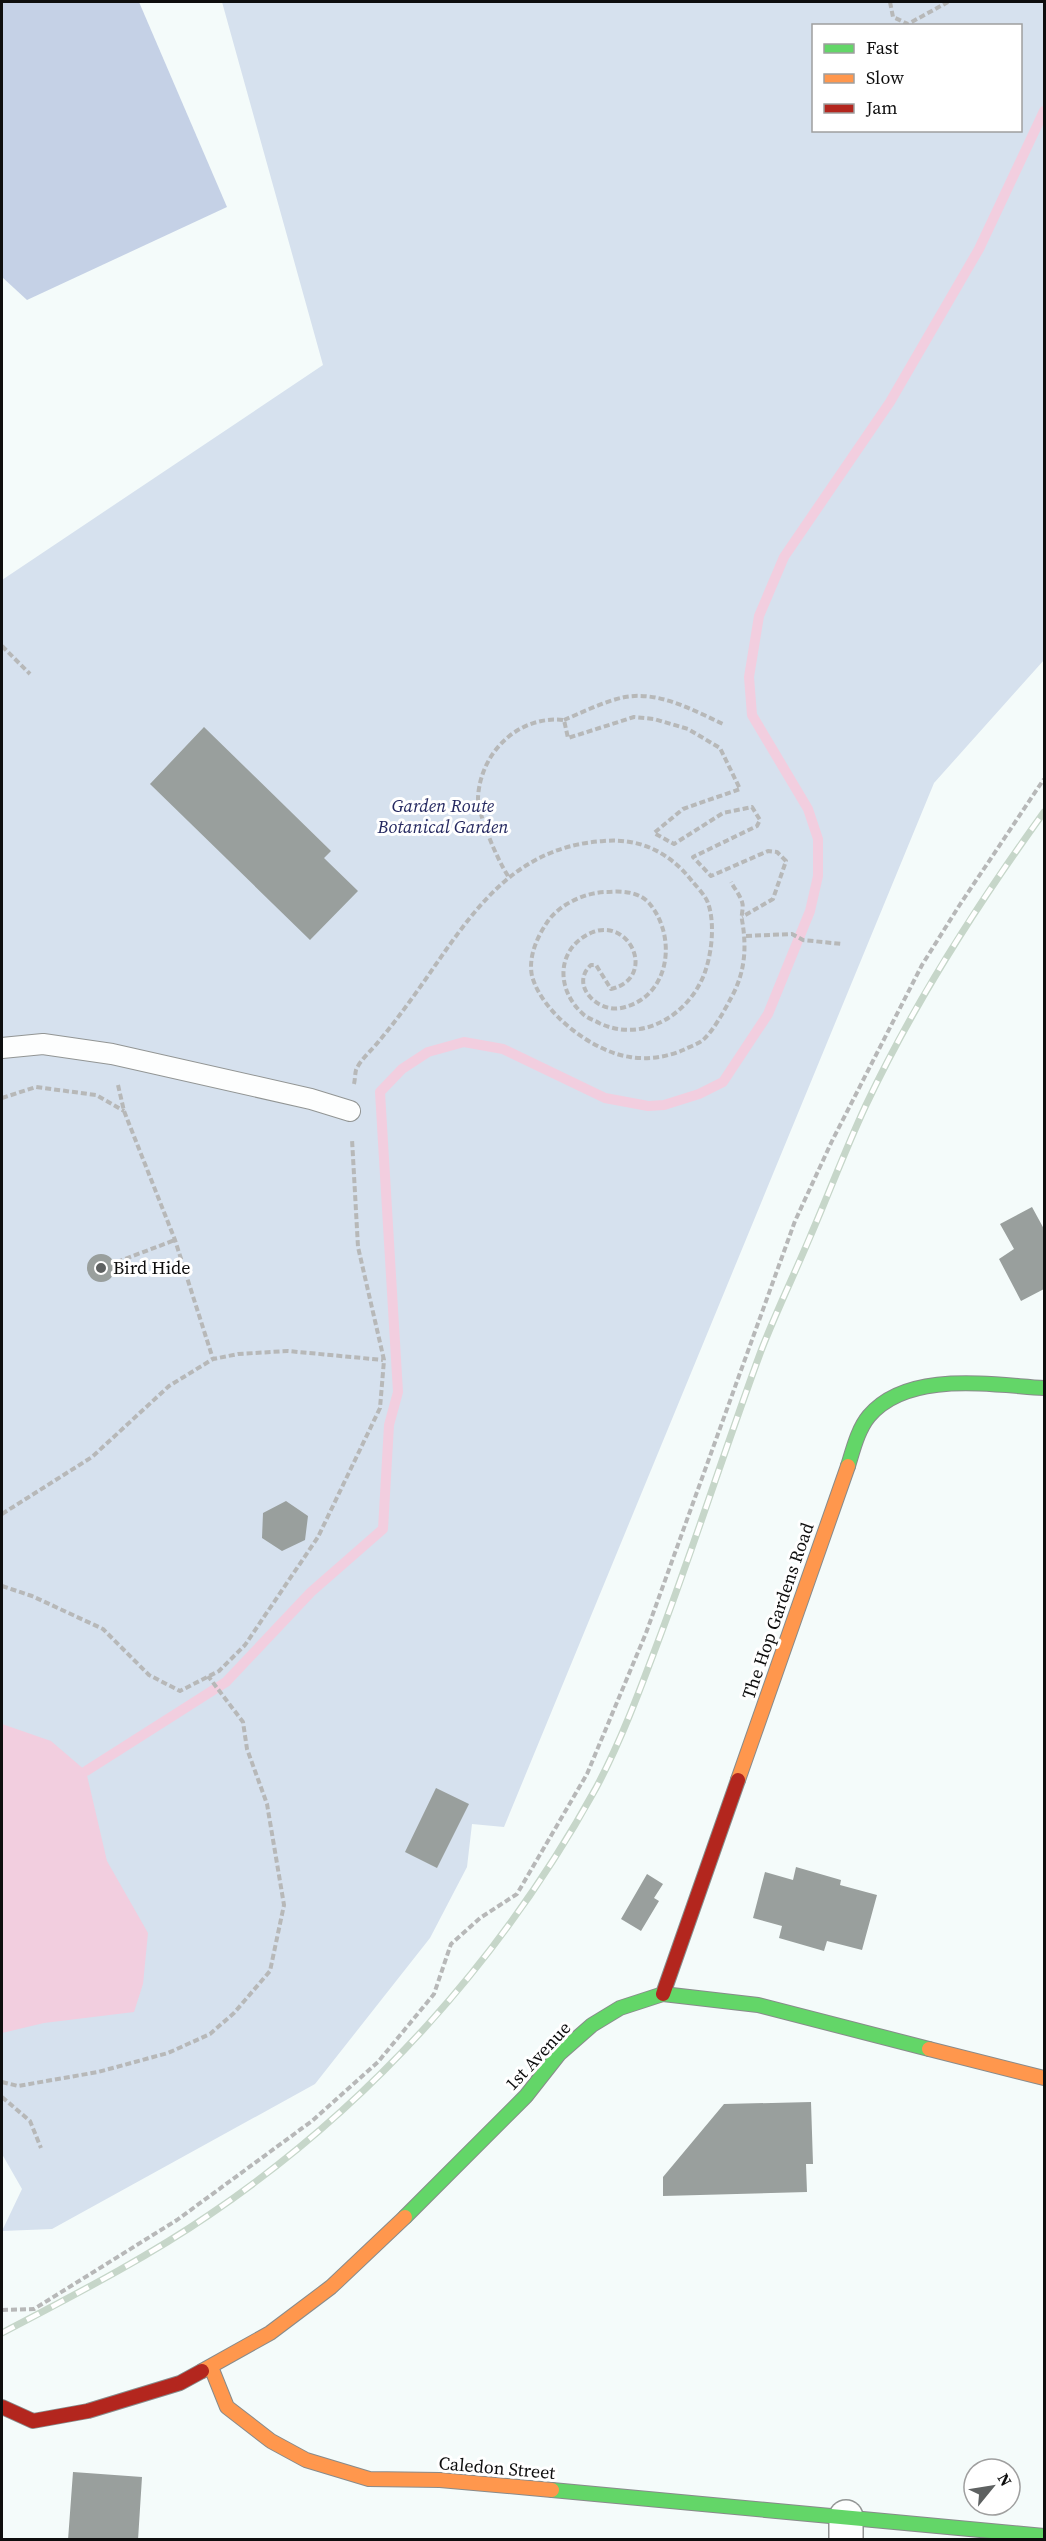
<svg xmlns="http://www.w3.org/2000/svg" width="1046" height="2541" font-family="'Source Serif 4',serif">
<rect width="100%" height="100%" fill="#f4fbfa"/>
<path fill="#d6e1ee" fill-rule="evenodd" d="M222,2H1044V660L934,783L504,1827L472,1824L467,1867L430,1938L315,2084L52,2229L2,2231L22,2189L2,2154V580L323,365ZM814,26H1020V130H814Z"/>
<path fill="#c5d1e6" d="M2,2H139L227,207L27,300L2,277Z"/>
<path fill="#f2cedf" d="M2,1724L51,1741L86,1771L107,1861L148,1933L143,1984L134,2012L44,2023L2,2033Z"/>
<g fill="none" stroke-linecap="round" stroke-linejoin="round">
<path stroke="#f2cedf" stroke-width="10" d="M86,1771L226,1682L311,1592L383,1529L389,1425L398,1392L380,1092L402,1069L428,1052L464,1042L503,1049L605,1098L648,1106L664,1105L699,1094L723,1082L768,1014L810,911L818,876V839L808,809L752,715L749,677L759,616L784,557L890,402L979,249L1044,111"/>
</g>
<path fill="#999f9d" d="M204,727L331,851L324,858L358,891L310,940L150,784Z
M1032,1207L1044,1229V1289L1021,1301L999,1259L1014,1249L1000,1224Z
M87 1268a14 14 0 1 1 28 0a14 14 0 1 1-28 0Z
M286,1501L308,1516L305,1540L282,1551L262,1538L263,1513Z
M436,1788L469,1804L437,1868L405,1852Z
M796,1867L841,1880L840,1885L877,1895L862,1950L827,1941L824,1951L779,1938L782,1926L753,1918L765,1872L793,1880Z
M647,1874L663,1884L654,1898L659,1901L641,1931L621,1919Z
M811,2102L813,2164H806L807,2192L663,2196V2177L724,2104Z
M73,2472L142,2477L138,2540H68Z"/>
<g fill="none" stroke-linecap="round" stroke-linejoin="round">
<defs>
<path id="lane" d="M2,1048L43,1044L112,1054L311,1099L350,1111"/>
<path id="street" d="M846,2540V2517"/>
<path id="fast" d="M848,1466C853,1450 858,1429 869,1416C908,1370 991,1385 1044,1388
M405,2217L526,2096L559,2054L592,2025L620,2008L663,1994L758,2005L929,2049
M552,2490L1044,2536"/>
<path id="slow" d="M738,1780L848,1466
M929,2049L1044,2078
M211,2367L227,2407L271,2441L306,2460L369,2479L440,2480L552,2490
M202,2371L270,2333L331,2287L405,2217"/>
<path id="jam" d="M663,1994L738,1780
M2,2407L33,2421L88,2411L180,2383L202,2371"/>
</defs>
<use href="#lane" stroke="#929594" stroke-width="22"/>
<use href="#street" stroke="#929594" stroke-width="36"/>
<use href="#fast" stroke="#888b8b" stroke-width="16"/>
<use href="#slow" stroke="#888b8b" stroke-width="16"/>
<use href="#jam" stroke="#888b8b" stroke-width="16"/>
<path stroke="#b7b8b8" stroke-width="4" stroke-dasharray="6 3" stroke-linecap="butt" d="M890,2L893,17L908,24L948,2
M2,646L30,674
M564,720C583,712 605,701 625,697C659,691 693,710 723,724
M508,876C498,861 478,815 478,798C480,753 518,715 564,720L568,738L634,717L654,719L688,729L720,748L740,789L683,809L654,833L674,844L723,813L752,807L760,820L757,826L693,857L711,876L768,851L777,852L786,861L773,899L742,917
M746,936L792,934L803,940L842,944
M354,1084C355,1080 355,1074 356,1070C360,1060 372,1050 379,1041C391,1027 402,1012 413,997C465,925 505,847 604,841C640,838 669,852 692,881C697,887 705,895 708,903C715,923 712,952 705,972C690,1014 643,1044 599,1023C594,1020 587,1018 583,1014C555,989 556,947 593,932C631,918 657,978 611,989L596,965H591C569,985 598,1013 621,1008C670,998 678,937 649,903C638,891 621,891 607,892C586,892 560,904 548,921C537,937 528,957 532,976C542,1013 593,1052 630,1057C646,1060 668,1057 683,1050C689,1047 698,1044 703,1040C714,1030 724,1011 731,998C745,973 747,948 742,920C741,914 744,907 742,902C740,895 734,888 731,882
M118,1085L124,1111L175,1240L213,1359
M2,1098L36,1087L96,1095L124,1111
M117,1262L175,1240
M2,1514L92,1457L169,1386L213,1359L238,1354L288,1351L383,1360
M2,1586L32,1596L103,1629L149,1675L180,1691L219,1671L245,1645L318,1537L380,1408L384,1360L358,1247L352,1139
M2,2082L18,2086L98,2072L168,2053L210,2034L234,2013L270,1971L284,1905L267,1804L247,1749L243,1722L208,1676
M2,2097L30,2121L41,2148
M2,2310L34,2309L177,2220L312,2121L378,2062L434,1994L451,1944L480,1918L517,1894L587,1774L646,1633L795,1221L832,1141L922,965L959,906L1044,779"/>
<use href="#lane" stroke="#fdfefe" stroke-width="20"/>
<use href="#street" stroke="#fdfefe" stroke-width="33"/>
<use href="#fast" stroke="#63d668" stroke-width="14"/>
<use href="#slow" stroke="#ff974d" stroke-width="14"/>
<use href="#jam" stroke="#b3261e" stroke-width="14"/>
<defs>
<path id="rail" d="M2,2333C72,2296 143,2260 209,2215C370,2106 502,1959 596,1788C620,1743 638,1695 656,1647C693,1549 725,1449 761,1351C776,1312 794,1275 810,1237C829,1193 846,1148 866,1105C915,1001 977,905 1044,812"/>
</defs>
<use href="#rail" stroke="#c6d6c9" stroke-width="7"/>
<use href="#rail" stroke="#fff" stroke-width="4.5" stroke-dasharray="14" stroke-linecap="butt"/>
</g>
<circle fill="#5e6161" stroke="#fff" stroke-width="2" cx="101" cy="1268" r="6"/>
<g text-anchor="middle" stroke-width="6" stroke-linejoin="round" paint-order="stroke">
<g font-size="18" font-style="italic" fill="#242860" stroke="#fff">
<text x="443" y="812">Garden Route<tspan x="443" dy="21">Botanical Garden</tspan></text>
</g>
<g font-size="18" fill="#0e0e0e" stroke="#fff" text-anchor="start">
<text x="113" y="1274">Bird Hide</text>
</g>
<g font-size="18" fill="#0e0e0e" stroke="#fff">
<text transform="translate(778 1611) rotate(-71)" y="6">The Hop Gardens Road</text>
<text transform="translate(538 2056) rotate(-47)" y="6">1st Avenue</text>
<text transform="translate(497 2468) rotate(5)" y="6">Caledon Street</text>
</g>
</g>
<rect width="1046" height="2541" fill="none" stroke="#0e0e0e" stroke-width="6"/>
<rect x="812" y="24" width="210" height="108" fill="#ffffff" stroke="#9f9f9f" stroke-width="1.5"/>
<rect x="824" y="44" width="30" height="9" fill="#63d668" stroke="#9f9f9f" stroke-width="1.5"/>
<text x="866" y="54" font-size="18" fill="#0e0e0e">Fast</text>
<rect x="824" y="74" width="30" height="9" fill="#ff974d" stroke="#9f9f9f" stroke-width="1.5"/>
<text x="866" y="84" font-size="18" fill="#0e0e0e">Slow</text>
<rect x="824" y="104" width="30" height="9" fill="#b3261e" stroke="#9f9f9f" stroke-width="1.5"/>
<text x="866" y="114" font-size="18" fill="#0e0e0e">Jam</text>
<g transform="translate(992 2487) rotate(60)"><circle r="28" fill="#ffffff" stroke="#9f9f9f" stroke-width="1.5"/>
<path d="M0-4.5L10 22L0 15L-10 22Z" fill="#5e6161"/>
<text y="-9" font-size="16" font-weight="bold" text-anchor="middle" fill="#0e0e0e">N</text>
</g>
</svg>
